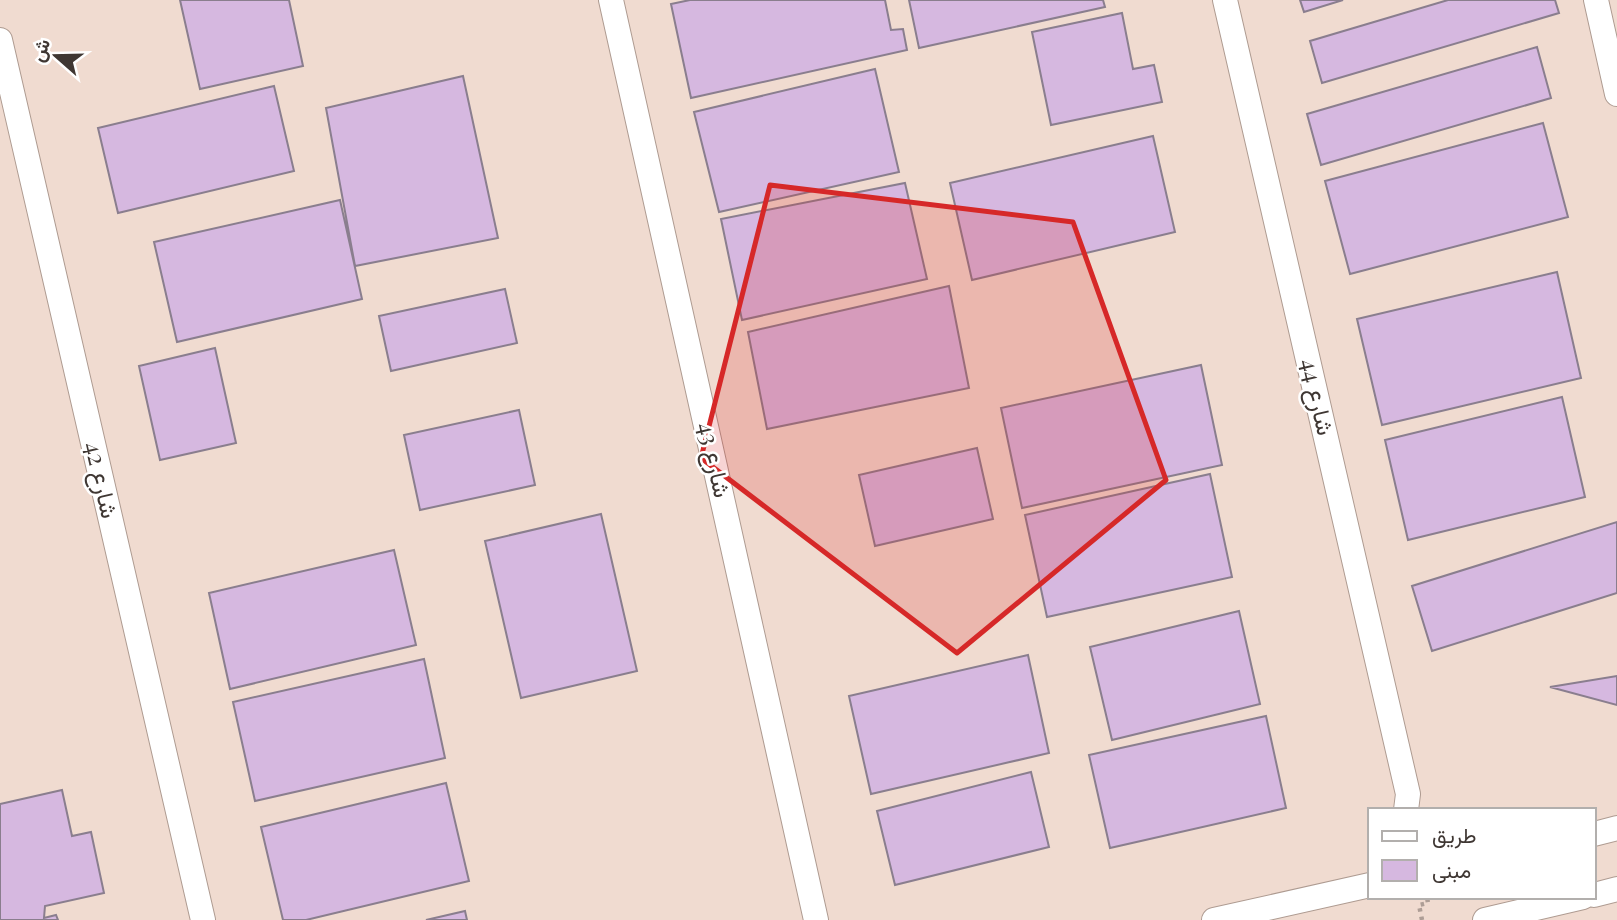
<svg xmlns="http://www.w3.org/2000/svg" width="1617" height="920" font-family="'Playfair Display',Vazirmatn,serif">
<rect width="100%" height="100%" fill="#f0dbd0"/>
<path fill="#d6b8e0" stroke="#8a7e8e" stroke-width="2" d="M180,0H289L303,66L200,89Z
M690,0H885L891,30L903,29L907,50L691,98L671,4Z
M909,0H1103L1105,7L919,48Z
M1300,0H1343L1304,12Z
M1448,0H1555L1559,13L1322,83L1310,41Z
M1122,13L1133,69L1154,65L1162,102L1051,125L1032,32Z
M1537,47L1551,98L1321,165L1307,114Z
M875,69L899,172L719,212L694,112Z
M463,76L498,238L355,266L326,108Z
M274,86L294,171L118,213L98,128Z
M1543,123L1568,217L1350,274L1325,181Z
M1153,136L1175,232L972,280L950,183Z
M905,183L927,279L742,320L721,219Z
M340,200L362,299L177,342L154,242Z
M1557,272L1581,378L1382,425L1357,319Z
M949,286L969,388L767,429L748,332Z
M505,289L517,343L391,371L379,316Z
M215,348L236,443L160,460L139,366Z
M1201,365L1222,465L1022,508L1001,408Z
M1562,397L1585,497L1408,540L1385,440Z
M519,410L535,485L420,510L404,435Z
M977,448L993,519L875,546L859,475Z
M1210,474L1232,577L1047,617L1025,515Z
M601,514L637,671L521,698L485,541Z
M1617,522V593L1432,651L1412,586Z
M394,550L416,645L230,689L209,593Z
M1239,611L1260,704L1112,740L1090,647Z
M1028,655L1049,753L871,794L849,696Z
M424,659L445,758L255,801L233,702Z
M1617,676V705L1550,687Z
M1266,716L1286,808L1110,848L1089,755Z
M1031,772L1049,847L895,885L877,811Z
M446,783L469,881L306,920H283L261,827Z
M62,790L72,836L91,832L104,893L45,906L44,918L56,915L58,920H0V804Z
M465,911L467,920H426Z"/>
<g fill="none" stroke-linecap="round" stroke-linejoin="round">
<defs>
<path id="street" d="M611,0L816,920
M1225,0L1408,794L1406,810
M1596,0L1617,94
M0,40L203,920
M1594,834L1617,828
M1594,895L1617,889
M1214,920L1370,885
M1485,920L1583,897"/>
</defs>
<use href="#street" stroke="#ae9b91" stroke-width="26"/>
<path stroke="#ae9e96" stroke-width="4.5" stroke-dasharray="3.5 5" stroke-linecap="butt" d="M1422,920L1419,905L1428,903L1427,897"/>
<use href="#street" stroke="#fff" stroke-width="24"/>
</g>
<path fill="#d62828" fill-opacity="0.2" stroke="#d62828" stroke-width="5" stroke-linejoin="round" d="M770,185L1073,222L1166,480L957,653L701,458Z"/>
<g text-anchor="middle" stroke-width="5" stroke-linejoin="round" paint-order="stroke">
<g font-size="24" fill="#3f3733" stroke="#fff">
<text transform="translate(1317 397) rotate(77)" y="8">شارع 44</text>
<text transform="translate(714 460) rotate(77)" y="8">شارع 43</text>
<text transform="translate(101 480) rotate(77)" y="8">شارع 42</text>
</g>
</g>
<rect x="1368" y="808" width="228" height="91" fill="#ffffff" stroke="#b2afad" stroke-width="2"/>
<rect x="1382" y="831" width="35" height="10" fill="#ffffff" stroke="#b2afad" stroke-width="2"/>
<text x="1432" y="843" font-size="21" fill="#3f3733">طريق</text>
<rect x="1382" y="860" width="35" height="21" fill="#d6b8e0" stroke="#b2afad" stroke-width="2"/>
<text x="1432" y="878" font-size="21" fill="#3f3733">مبنى</text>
<g transform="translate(56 56) rotate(290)" stroke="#ffffff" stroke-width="5" paint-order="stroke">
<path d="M0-5L12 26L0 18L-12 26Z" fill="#3f3733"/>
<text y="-10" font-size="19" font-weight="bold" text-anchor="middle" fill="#3f3733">ش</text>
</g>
</svg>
